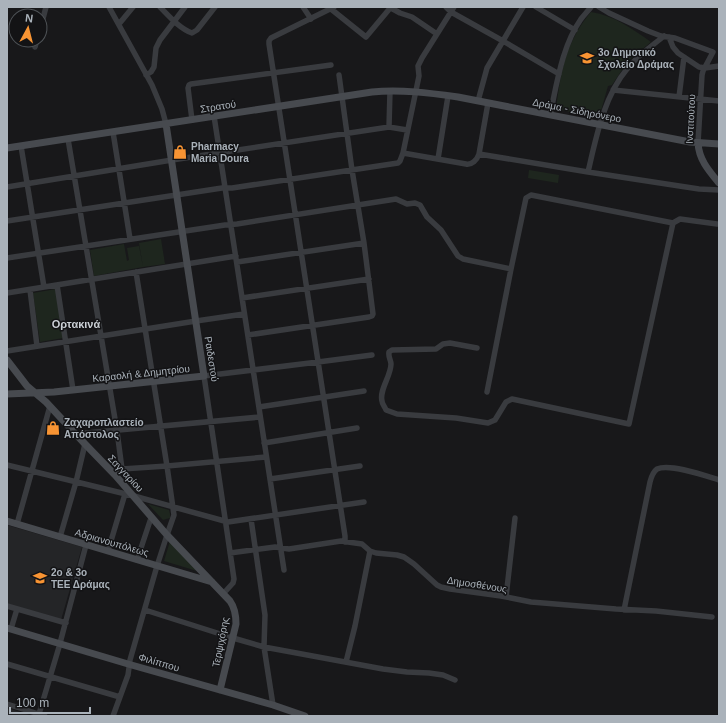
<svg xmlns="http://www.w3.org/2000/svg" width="726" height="723" font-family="Helvetica,sans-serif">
<rect width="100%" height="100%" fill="#18181a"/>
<path fill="#242527" d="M7,525L82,547L61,620L7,604Z
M7,708L33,716H7Z"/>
<path fill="#1e261e" d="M591,12C615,16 631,28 651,42L628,61L612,85L608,86L599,118L556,109C558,94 560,78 564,63C569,45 578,27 591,12Z
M529,170L559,175L558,183L528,178Z
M161,239L165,264L143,267L139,243Z
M124,244L127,261L129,260L127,248L139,246L143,267L94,276L90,250Z
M56,289L63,338L40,342L33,293Z
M148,504L169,510L170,514V518L163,520Z
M170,541L197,571L164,561Z"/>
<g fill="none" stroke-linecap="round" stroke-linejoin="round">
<path stroke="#393b3f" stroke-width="5.5" d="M109,7L152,85L162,109L166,124
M160,7C169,16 179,28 192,33L197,30L215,7
M303,7L311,19
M334,7L271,38L269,41V44L345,536V542
M446,7L451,12L503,41L559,74
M536,7L575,30
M599,7L609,13L648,31L661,36L675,38L713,52L703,71L702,75L698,143
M391,8L400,13L412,17L437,34
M331,9L366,37L391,7
M119,24L133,7
M40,30L46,7
M669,37L673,47L678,53L699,67L705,68L719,66
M35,47L37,40
M146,75L151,72L154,67L156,48L160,40L185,7
M613,90L719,101
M679,97L684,57
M478,101L487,68L523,7
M550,115C557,83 562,46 581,19C584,15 588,11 591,7
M214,116L284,570
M192,120L188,88L189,85L191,84L331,65
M389,127L390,91
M113,132L130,239
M68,139L117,431L122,469
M21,146L44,287
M403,153L466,164C472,165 477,160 479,154L488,103
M479,154L588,172L699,189L719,190
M438,159L448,96
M588,172C596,138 604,96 627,69C637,56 652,46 664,36
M7,187L172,160L389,127L407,130
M7,221L222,188H232L398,163L400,161L403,153L419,76L418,66L422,58L454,7
M7,258L225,225L237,224L396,199L407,204L415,203L420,205L427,217L441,230L458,256L463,259L511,269
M237,262L364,243
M57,285L73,390
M30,290L37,346
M7,293L236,256
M242,298L369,279
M248,335L369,317L372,316L373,314L364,243L352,170L339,75
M477,348L450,343L443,344L436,349L392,350L389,352C388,357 391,360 391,364C391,376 379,390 382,401C382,404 385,407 386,410L397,414L456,418L488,423L495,420L506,402L512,399L629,424L673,223
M7,351L196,321L244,314
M487,392L511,269L526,198L531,195L673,223L680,219L717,224H719
M259,407L364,391
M79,437L86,433L260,417
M264,443L357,428
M7,465L134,496L228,522L364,502
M115,475L122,469L167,466L266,457
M270,479L360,466
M251,519L265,615L264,647L273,705
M17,524L50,406
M60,537L76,482L85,444
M108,551L125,494
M230,553L275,547L289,549L341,541L362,544L370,551L376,553L397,555L404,557L414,564L437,585L441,587L450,589L501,596L531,602L616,609L656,611L712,617
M137,560L151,518
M223,594L233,583L234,579L204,376L318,362L372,355
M506,597L515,518
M7,606L66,623
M145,610L233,638L264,647L383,669L407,672L429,673L443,675L455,680
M624,610L650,482C651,478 653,472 657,469C670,463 706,476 719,480
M11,629L17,609
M346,662L355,626L370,551
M7,664L120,697
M7,704L45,716
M39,714L59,647L86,545
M113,716L128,675L130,660L157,566L167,535L174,515L167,466L136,272"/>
<path stroke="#474a4f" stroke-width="7" d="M698,143C699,160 709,171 719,183
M7,148L372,92C400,89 430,93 458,97L690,142L719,144
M7,360L27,386L46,402L85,444L115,475L167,535L230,601C235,608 236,615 236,624L220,690
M7,394L54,392L204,376L166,124
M7,521L212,582
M7,628L128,664L273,705L305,716"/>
</g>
<defs>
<symbol id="school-bare" viewBox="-9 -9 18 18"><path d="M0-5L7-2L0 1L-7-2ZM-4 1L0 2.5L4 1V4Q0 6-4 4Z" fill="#f89433" stroke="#131315" stroke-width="2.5" paint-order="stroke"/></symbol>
<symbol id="shop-bare" viewBox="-9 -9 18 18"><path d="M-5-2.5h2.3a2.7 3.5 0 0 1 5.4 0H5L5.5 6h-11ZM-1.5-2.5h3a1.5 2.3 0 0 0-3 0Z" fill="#f89433" stroke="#131315" stroke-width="2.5" paint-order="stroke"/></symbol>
</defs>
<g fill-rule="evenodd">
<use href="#school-bare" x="577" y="48" width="20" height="20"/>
<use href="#shop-bare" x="170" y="142" width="20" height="20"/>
<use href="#shop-bare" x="43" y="418" width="20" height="20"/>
<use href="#school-bare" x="30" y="568" width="20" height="20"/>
</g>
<g text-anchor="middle" stroke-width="3" stroke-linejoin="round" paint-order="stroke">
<g font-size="10" font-weight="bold" fill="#aab2ba" stroke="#131315" text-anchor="start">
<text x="598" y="56">3ο Δημοτικό<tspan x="598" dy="12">Σχολείο Δράμας</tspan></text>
<text x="191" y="150">Pharmacy<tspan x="191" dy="12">Maria Doura</tspan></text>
<text x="64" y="426">Ζαχαροπλαστείο<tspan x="64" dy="12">Απόστολος</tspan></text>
<text x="51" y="576">2ο &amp; 3ο<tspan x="51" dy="12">ΤΕΕ Δράμας</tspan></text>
</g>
<g font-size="10" fill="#aab2ba" stroke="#131315">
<text transform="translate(218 106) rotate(-9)" y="4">Στρατού</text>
<text transform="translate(577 110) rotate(11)" y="4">Δράμα - Σιδηρόνερο</text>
<text transform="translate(690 119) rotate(-87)" y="4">Ινστιτούτου</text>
<text transform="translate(212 359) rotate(81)" y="4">Ραιδεστού</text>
<text transform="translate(141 373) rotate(-6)" y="4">Καραολή &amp; Δημητρίου</text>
<text transform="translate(126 473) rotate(47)" y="4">Σαγγαρίου</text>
<text transform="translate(112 542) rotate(16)" y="4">Αδριανουπόλεως</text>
<text transform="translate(477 584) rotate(9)" y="4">Δημοσθένους</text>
<text transform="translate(220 642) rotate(-79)" y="4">Τερψιχόρης</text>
<text transform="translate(159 662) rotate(16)" y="4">Φιλίππου</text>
</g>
<g font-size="11" font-weight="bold" fill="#cbd0d6" stroke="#131315">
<text x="76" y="328">Ορτακινά</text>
</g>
</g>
<rect width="726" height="723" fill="none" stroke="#aab2ba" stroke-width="16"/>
<g transform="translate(28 28) rotate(7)"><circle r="19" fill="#131315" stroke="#4f5357"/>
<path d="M0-3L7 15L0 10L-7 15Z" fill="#f89433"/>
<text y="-6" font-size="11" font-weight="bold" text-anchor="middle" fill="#aab2ba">N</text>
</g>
<path d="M10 707v6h80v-6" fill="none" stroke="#aab2ba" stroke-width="2"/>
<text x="16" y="707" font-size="12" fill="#aab2ba" stroke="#131315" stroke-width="3" paint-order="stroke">100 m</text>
</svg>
